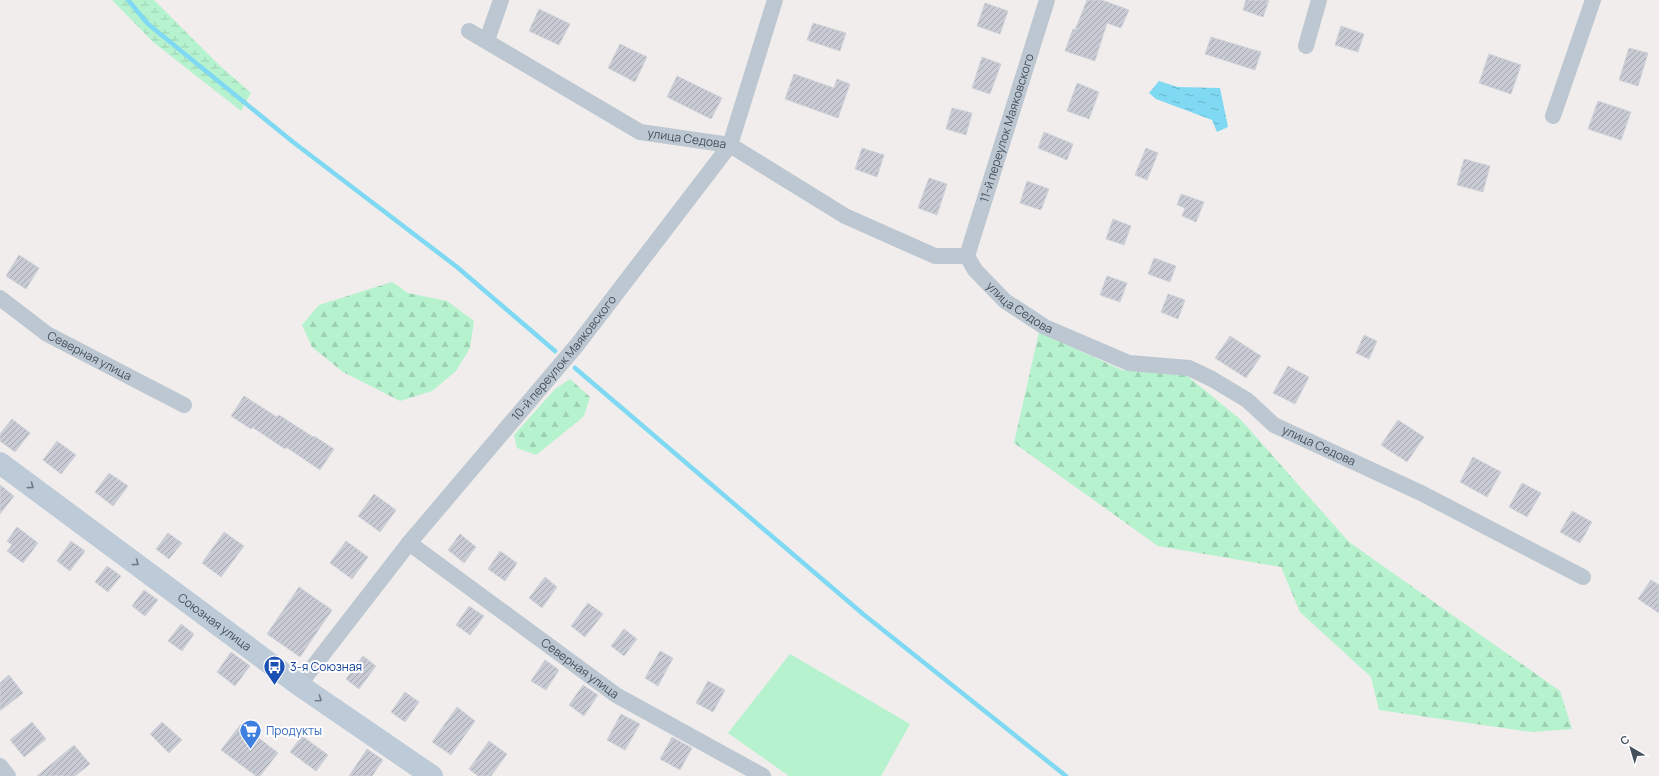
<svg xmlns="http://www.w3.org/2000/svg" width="1659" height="776" font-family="Manrope,sans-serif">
<defs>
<pattern id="forest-firs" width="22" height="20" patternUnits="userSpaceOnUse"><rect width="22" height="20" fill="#b6f2ce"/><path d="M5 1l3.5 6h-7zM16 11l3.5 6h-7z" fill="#9ed1b3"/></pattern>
<pattern id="wetland-marsh" width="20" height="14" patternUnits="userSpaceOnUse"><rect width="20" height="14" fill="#b6f2ce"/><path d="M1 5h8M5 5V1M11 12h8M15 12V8" fill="none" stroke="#9ed1b3"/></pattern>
<pattern id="water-ripples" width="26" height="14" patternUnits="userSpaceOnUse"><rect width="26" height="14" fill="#7fd9f3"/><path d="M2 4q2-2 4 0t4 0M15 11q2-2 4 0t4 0" fill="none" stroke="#6ab2c8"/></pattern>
<pattern id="building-hatch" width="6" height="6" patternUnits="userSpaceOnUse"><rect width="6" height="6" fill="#c8cbd3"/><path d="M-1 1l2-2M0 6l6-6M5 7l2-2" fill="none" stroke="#a4a7ae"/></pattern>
</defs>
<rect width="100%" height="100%" fill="#f0edec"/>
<path fill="url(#forest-firs)" d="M392,282L408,293L447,301L474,321L470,348L456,371L432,391L400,401L343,372L312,347L302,325L319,305Z
M1039,332L1122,370L1186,375L1241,420L1349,542L1560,691L1572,729L1532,732L1379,710L1371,677L1300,612L1281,567L1158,546L1014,443Z
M570,379L590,397L584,416L566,431L536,455L517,448L514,435L555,389Z"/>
<path fill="url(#wetland-marsh)" d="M112,0H154L219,65L251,93L241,111L153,42Z"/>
<path fill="#b6f2ce" d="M790,654L910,724L881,776H789L728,733Z"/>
<path fill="url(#water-ripples)" d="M1159,81L1178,87L1220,88L1228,127L1217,132L1212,120L1156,99L1149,93Z"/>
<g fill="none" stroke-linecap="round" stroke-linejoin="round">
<path stroke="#7fd9f3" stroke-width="4.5" d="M128,0L148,24L293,142L457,267L555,351
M575,368L863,614L1066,776"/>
</g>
<path fill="url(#building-hatch)" stroke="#d0d3d9" d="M1087,0H1102L1129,10L1121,28L1107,23L1095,61L1065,51L1073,29L1075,30Z
M1246,0H1269L1263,17L1243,10Z
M985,3L1008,11L1000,34L977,26Z
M539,9L570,24L559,45L529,31Z
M813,23L846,33L840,51L807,40Z
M1341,26L1364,34L1358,52L1335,45Z
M1211,37L1261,52L1255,70L1205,54Z
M620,44L647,57L635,82L608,68Z
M1629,48L1648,53L1638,86L1619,80Z
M1489,54L1521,65L1511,94L1479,83Z
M982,57L1001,64L990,94L972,88Z
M794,74L834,88L837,79L850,84L838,118L785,99Z
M677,76L722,98L711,119L667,97Z
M1077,83L1099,92L1089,119L1067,111Z
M1598,101L1631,112L1621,140L1588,129Z
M952,108L972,113L966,135L946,129Z
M1044,132L1073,144L1067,160L1038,148Z
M862,148L884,155L877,177L855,169Z
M1146,148L1158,153L1147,180L1135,175Z
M1464,159L1490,166L1483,192L1457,185Z
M929,178L947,184L937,215L918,208Z
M1027,181L1049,189L1041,210L1020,203Z
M1181,194L1204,202L1196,222L1182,216L1185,208L1177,205Z
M1113,219L1131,226L1124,245L1106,239Z
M19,255L39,268L26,289L6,276Z
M1154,258L1176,266L1170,282L1148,274Z
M1107,276L1127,283L1120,302L1100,295Z
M1168,294L1185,300L1178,319L1161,312Z
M1364,335L1377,341L1369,359L1356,353Z
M1230,336L1261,356L1246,378L1215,358Z
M1288,366L1309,377L1295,404L1273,393Z
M244,396L277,417L279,415L313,437L314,436L334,449L320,470L286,447L285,449L252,427L251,429L231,416Z
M12,419L30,433L15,452L0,441V434Z
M1398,420L1424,437L1407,462L1381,445Z
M57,441L76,455L61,474L43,460Z
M1473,457L1501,472L1487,497L1460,482Z
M109,473L128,486L113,506L95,492Z
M1522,483L1541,493L1527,517L1509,507Z
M0,485L14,496L0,514Z
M374,494L396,510L380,532L358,516Z
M1572,511L1592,522L1580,543L1560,532Z
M17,527L38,543L23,563L7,551L12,545L7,541Z
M224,532L244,546L221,577L202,563Z
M168,533L182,543L169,559L156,549Z
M460,534L476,547L464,563L448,550Z
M71,541L85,551L70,571L57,561Z
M346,541L368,557L352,579L330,563Z
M500,551L517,563L505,581L488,569Z
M107,566L121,576L108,592L95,582Z
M545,577L557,587L542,608L529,598Z
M1651,580L1659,585V613L1638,599Z
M299,587L332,610L300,657L267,634Z
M144,590L158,600L145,616L132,606Z
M588,603L603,614L585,637L571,626Z
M469,606L484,616L470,635L456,625Z
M181,624L194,634L182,651L168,641Z
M624,629L637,639L624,656L611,646Z
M660,651L673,658L658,686L645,678Z
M231,652L250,666L235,686L217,672Z
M363,656L376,666L359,689L346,679Z
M545,660L559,670L546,690L531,681Z
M9,675L23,693L0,711V683Z
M708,681L725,690L713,712L696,703Z
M583,685L598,695L584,716L569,705Z
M405,692L419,702L405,722L391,712Z
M457,707L475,721L451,755L432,742Z
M621,714L640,724L625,750L607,740Z
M32,722L46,739L24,757L10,740Z
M162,722L182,740L169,753L150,734Z
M241,724L278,753L260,776H256L221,750Z
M302,736L328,755L316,771L290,752Z
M672,737L692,748L680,770L660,759Z
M489,741L507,754L491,776H478L469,769Z
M74,745L90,764L75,776H37Z
M367,749L383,760L372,776H349Z"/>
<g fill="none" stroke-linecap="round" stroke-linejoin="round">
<g stroke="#bcc7d1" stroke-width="16">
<path id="s1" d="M469,31L640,132L730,145L845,216L935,256H967"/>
<path d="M487,40L501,0"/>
<path d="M1306,46L1319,0"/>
<path d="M1553,116L1593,0"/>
<path id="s2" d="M967,256L975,270L1005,301L1045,327L1129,363L1189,368L1212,379L1247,400L1274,425L1421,493L1583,577"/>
<path id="s3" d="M967,256L1047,0"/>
<path id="s4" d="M0,298L47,334L184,405"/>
<path id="s5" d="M409,543L616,695L763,776"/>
<path id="s6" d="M299,685L409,543L577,345L730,145L775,0"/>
<path d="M0,766L8,776"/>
</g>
<path stroke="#bdcad8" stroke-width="22" id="s7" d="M0,463L299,685L432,776"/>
</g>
<defs><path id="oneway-chevron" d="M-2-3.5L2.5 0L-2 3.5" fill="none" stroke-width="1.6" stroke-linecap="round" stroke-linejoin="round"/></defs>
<g stroke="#6e7b87">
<use href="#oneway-chevron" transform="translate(31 486) rotate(37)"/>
<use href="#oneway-chevron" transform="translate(136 563) rotate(37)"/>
<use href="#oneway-chevron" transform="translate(319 699) rotate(35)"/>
</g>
<defs>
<symbol id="bus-pin" viewBox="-11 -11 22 30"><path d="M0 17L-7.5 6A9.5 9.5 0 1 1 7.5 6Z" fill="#1a4fb4" stroke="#fff"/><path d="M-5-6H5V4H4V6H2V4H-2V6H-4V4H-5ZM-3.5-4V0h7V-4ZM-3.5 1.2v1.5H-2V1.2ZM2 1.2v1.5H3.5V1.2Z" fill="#fff"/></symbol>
<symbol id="supermarket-pin" viewBox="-11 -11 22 30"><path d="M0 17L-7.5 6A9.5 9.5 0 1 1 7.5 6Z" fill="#3f7fe0" stroke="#fff"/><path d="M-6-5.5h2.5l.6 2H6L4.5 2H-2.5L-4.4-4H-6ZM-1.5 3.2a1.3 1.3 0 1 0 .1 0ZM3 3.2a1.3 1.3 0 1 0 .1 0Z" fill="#fff"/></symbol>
</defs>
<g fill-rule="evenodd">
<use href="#bus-pin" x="262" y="654" width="25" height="34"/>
<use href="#supermarket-pin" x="238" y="718" width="25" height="34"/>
</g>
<g text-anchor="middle" stroke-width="4" stroke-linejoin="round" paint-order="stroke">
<g font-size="12" fill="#44505c" stroke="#fff">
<text dy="4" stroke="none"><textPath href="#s3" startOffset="134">11-й переулок Маяковского</textPath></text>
<text dy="4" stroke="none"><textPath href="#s1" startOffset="246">улица Седова</textPath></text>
<text dy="4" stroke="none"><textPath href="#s2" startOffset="75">улица Седова</textPath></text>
<text dy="4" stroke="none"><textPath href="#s4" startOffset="107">Северная улица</textPath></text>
<text dy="4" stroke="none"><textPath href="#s6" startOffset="421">10-й переулок Маяковского</textPath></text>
<text dy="4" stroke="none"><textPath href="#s2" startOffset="411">улица Седова</textPath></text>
<text dy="4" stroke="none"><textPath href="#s7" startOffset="267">Союзная улица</textPath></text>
<text dy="4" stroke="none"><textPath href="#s5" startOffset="212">Северная улица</textPath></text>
</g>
<g font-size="12" fill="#164399" stroke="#fff" text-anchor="start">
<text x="290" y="671">3-я Союзная</text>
</g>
<g font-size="12" fill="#366cbe" stroke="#fff" text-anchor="start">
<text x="266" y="735">Продукты</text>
</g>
</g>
<g transform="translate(1631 748) rotate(322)" stroke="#ffffff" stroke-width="3" paint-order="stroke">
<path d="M0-3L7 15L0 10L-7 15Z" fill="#44505c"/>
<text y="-6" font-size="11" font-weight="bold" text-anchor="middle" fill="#44505c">С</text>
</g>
</svg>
